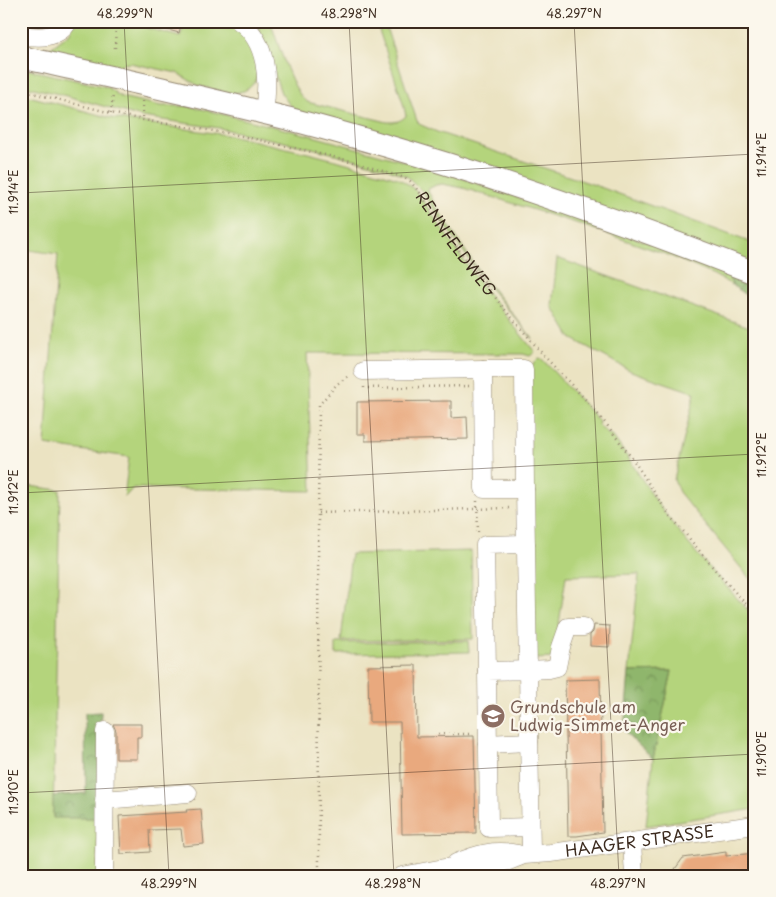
<svg xmlns="http://www.w3.org/2000/svg" width="776" height="897" font-family="'Playpen Sans',sans-serif">
<defs>
<pattern id="forest-crowns" width="20" height="18" patternUnits="userSpaceOnUse" patternTransform="scale(1.25)"><rect width="20" height="18" fill="#8fb66c"/><path d="M2 6a3 3 0 1 1 6 0M12 15a3 3 0 1 1 6 0" fill="none" stroke="#769458"/></pattern>
</defs>
<rect width="100%" height="100%" fill="#fbf7ec"/>
<filter id="ink" filterUnits="userSpaceOnUse"><feTurbulence type="fractalNoise" baseFrequency=".02" numOctaves="2"/><feDisplacementMap in="SourceGraphic" scale="10" xChannelSelector="R" yChannelSelector="G"/><feConvolveMatrix kernelMatrix="1 2 1 2 8 2 1 2 1" color-interpolation-filters="sRGB"/></filter>
<filter id="wash" filterUnits="userSpaceOnUse"><feTurbulence type="fractalNoise" baseFrequency=".0096" numOctaves="4" result="noise"/><feDisplacementMap in="SourceGraphic" scale="20" xChannelSelector="R" yChannelSelector="G"/><feGaussianBlur stdDeviation="1.12" result="paint"/><feColorMatrix in="noise" values="0 0 0 0 0 0 0 0 0 0 0 0 0 0 0 0 0 1.4 0 .05"/><feComposite in="paint" operator="in"/></filter>
<g filter="url(#wash)">
<rect width="100%" height="100%" fill="#ebe3c2"/>
<path fill="#b4d47c" stroke="#787f4d" d="M74,21H136L147,28L180,37L186,21H226L241,32L254,51L258,73L255,82L249,88L244,91L234,93L224,92L199,86L177,73L130,63L111,66L47,51L70,33Z
M256,21H270C277,39 291,88 304,99C305,101 309,103 311,103L387,122C395,122 400,122 406,116L403,103L376,21H384L415,115L417,121L421,125L437,132L589,183L755,244V264L298,111L289,104L281,93Z
M21,68L107,87L121,97L161,106H189L309,135L450,174L727,270L732,285L714,275L668,255L573,222L463,188L442,184L436,185L428,189V191L437,208L482,276L533,339L488,286L451,234L423,192L408,177L384,167L312,148L219,128L142,117L67,96L21,85Z
M21,94L111,118L234,136L312,154L354,165L398,178L409,185L416,191L480,284L535,352L530,356L523,354L307,353L312,491L133,488L124,498L129,457L45,445L58,254L21,249Z
M557,258L755,329V585L679,492L674,480L695,393L631,371L571,338L552,306Z
M539,358L542,359L599,421L598,425L609,435L611,434L614,438C632,462 646,487 663,511C690,549 724,583 755,618V809L646,826L653,759L672,671L629,672L639,574L566,576L554,658L533,659L529,368Z
M21,485L60,490L53,817L97,818L98,876H21Z
M471,551L473,639L341,641L351,554Z
M468,641L469,652L336,654V643Z"/>
<path fill="url(#forest-crowns)" stroke="#657045" d="M727,270L755,281V302L732,285Z
M672,671L653,759L624,731L629,672Z
M101,712L97,818H53V796L86,793L85,713Z"/>
<g id="blocks">
<path fill="#e9a97e" d="M148,21H182L179,33L148,24Z
M451,401V418L467,417L468,439L365,441V434H357V402Z
M594,625L610,626L609,647L590,646V635L593,632Z
M416,665L417,737L474,736L476,833L402,834L400,722H369L368,666Z
M600,679L603,832L577,836H568L565,680Z
M113,724H141V737H137V759H116V731Z
M201,809L204,844L183,846L181,829L149,830L150,852L121,854L119,816L187,812L186,810Z
M726,852V856L755,853V876H670L683,858Z"/>
</g>
</g>
<g filter="url(#ink)">
<use href="#blocks" fill-opacity="0" stroke="#938670" stroke-width="1"/>
<g fill="none" stroke-linecap="round" stroke-linejoin="round">
<defs>
<g id="minor">
<path d="M239,21C268,41 269,81 264,112"/>
<path d="M21,35C39,38 58,39 69,21"/>
<path d="M483,369H524L525,489H484Z"/>
<path d="M363,371L483,369"/>
<path d="M525,489L528,670L549,669L557,667L561,647L568,627H584"/>
<path d="M487,671L485,545L526,544"/>
<path d="M488,744L529,742"/>
<path d="M104,800L188,793"/>
<path d="M530,827L489,828L487,671L528,670L531,854"/>
<path d="M632,842L634,876"/>
<path d="M456,863C477,854 494,849 518,854"/>
<path d="M104,876L105,731"/>
<path id="s2" d="M402,876L444,868H472L491,865L509,861L524,855L551,853L755,825"/>
</g>
<path id="major" d="M21,57C101,75 182,92 261,112C304,122 346,134 387,146C512,182 634,226 755,273"/>
</defs>
<use href="#minor" stroke="#938670" stroke-width="19"/>
<use href="#major" stroke="#938670" stroke-width="24"/>
<g stroke="#938670" stroke-width="2.5" stroke-dasharray="1 4" stroke-linecap="butt">
<path d="M115,48L116,21"/>
<path id="s1" d="M21,90L111,113L143,120L233,134L347,160L402,177L410,181L420,193L453,242L501,305L546,358L585,399L607,425L634,461L665,509L716,571L755,614"/>
<path d="M143,101V120"/>
<path d="M111,113L113,95"/>
<path d="M364,387V388L470,386"/>
<path d="M477,501L478,533"/>
<path d="M318,513L512,508"/>
<path d="M436,737V734H472"/>
<path d="M319,876L318,513L319,405L337,384L350,375"/>
</g>
<use href="#minor" stroke="#fff" stroke-width="18"/>
<use href="#major" stroke="#fff" stroke-width="22"/>
</g>
</g>
<path fill="none" stroke="#3b2a1e" stroke-width="1" stroke-opacity="0.45" d="M124,21L169,876M349,21L394,876M574,21L619,876M21,193L755,154M21,493L755,454M21,793L755,754"/>
<defs>
<symbol id="school-disc" viewBox="-11 -11 22 22"><circle r="9.5" fill="#8d6e63" stroke="#fbf7ec"/><path d="M0-5L7-2L0 1L-7-2ZM-4 1L0 2.5L4 1V4Q0 6-4 4Z" fill="#fff"/></symbol>
</defs>
<g fill-rule="evenodd">
<use href="#school-disc" x="479" y="702" width="28" height="28"/>
</g>
<g text-anchor="middle" stroke-width="4.5" stroke-linejoin="round" paint-order="stroke">
<g font-size="16" fill="#3b2a1e" stroke="#fbf7ec">
<text dy="6" stroke="none"><textPath href="#s1" startOffset="478">RENNFELDWEG</textPath></text>
<text dy="6" stroke="none"><textPath href="#s2" startOffset="241">HAAGER STRASSE</textPath></text>
</g>
<g font-size="16" fill="#785e54" stroke="#fbf7ec" text-anchor="start">
<text x="510" y="713">Grundschule am<tspan x="510" dy="18">Ludwig-Simmet-Anger</tspan></text>
</g>
</g>
<rect width="776" height="897" fill="none" stroke="#fbf7ec" stroke-width="55"/>
<rect x="28" y="28" width="720" height="842" fill="none" stroke="#3b2a1e" stroke-width="2"/>
<g font-size="12" text-anchor="middle" fill="#3b2a1e">
<text x="125" y="18">48.299°N</text>
<text x="349" y="18">48.298°N</text>
<text x="574" y="18">48.297°N</text>
<text transform="translate(762 155) rotate(-90)" y="4">11.914°E</text>
<text transform="translate(14 192) rotate(-90)" y="4">11.914°E</text>
<text transform="translate(762 455) rotate(-90)" y="4">11.912°E</text>
<text transform="translate(14 492) rotate(-90)" y="4">11.912°E</text>
<text transform="translate(762 754) rotate(-90)" y="4">11.910°E</text>
<text transform="translate(14 792) rotate(-90)" y="4">11.910°E</text>
<text x="169" y="888">48.299°N</text>
<text x="393" y="888">48.298°N</text>
<text x="618" y="888">48.297°N</text>
</g>
</svg>
